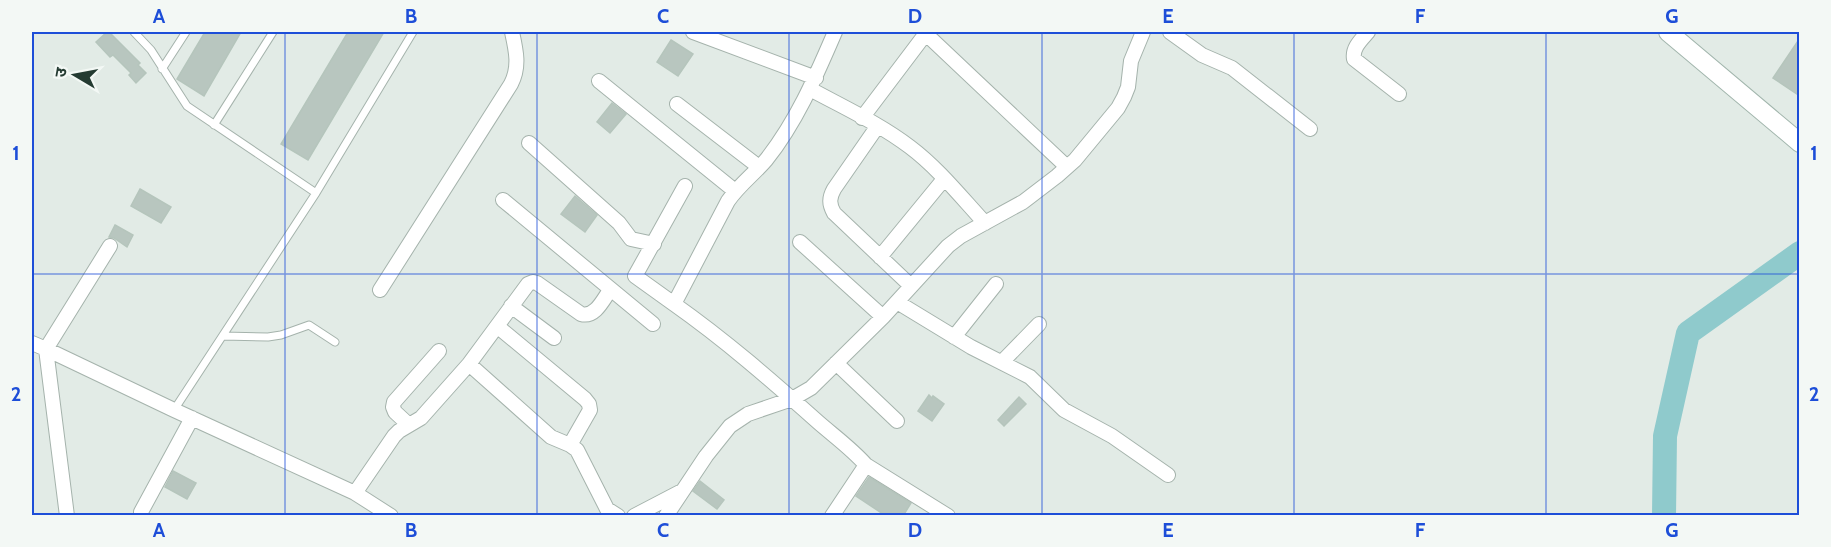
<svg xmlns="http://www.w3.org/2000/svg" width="1831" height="547" font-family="Cabin,'Noto Sans Devanagari',sans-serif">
<rect width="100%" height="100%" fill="#e2ebe6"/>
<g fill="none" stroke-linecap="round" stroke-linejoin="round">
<path stroke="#8fcacc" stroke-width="24" d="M1664,516L1665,436L1688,333L1800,253"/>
</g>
<path fill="#b8c6bf" stroke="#b5c5bc" stroke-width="1.5" d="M107,32H109L140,63L138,65L146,73L136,83L129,75L131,73L113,55L110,57L96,42Z
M205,32H241L204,96L177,79Z
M348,32H384L308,160L281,144Z
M1800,38V96L1773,78Z
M671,40L693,54L678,76L657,62Z
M612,103L626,114L610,133L597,122Z
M140,189L171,207L161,223L131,206Z
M575,196L597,215L585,232L561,214Z
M115,225L133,235L127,247L114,238L109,237Z
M929,395L932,398L933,396L944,404L932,421L918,411Z
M1019,397L1026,404L1004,426L998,420Z
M173,471L196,483L187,499L165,487Z
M869,477L911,503L903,516H886L856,496Z
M700,481L724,500L717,509L693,491Z"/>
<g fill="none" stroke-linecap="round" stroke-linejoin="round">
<defs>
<path id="lane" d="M134,32L151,50L187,106L316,193L413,32
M162,69L186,32
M214,125L273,32
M223,336L268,337L281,335L309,325L335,342
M174,410L316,193"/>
<path id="street" d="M693,32L816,78
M835,32C816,76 797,121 766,160C754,174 739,185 728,201L674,304C725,340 771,380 818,422C834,436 852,449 866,465L948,516
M1170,32L1202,55L1232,68L1310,129
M1368,32C1361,40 1352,48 1354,59L1399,94
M926,34L1067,167
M599,81L735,191
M810,89C843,107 880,124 910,147C938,168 961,197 985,223
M677,104L759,167
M862,118L927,32
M877,127L834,189C829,198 829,204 834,213L911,286
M529,143L619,223L631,239L654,244
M503,200L653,324
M800,242L883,317
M880,257L944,179
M380,290L511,84C520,67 516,50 512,32
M897,302L971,347L1030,377L1064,410L1112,436L1168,475
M674,304L635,276L685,186
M511,306L554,338
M497,326L585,399L589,404L590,410L570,445
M954,337L996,284
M32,343L46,349L174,410L355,493L391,516
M1002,362L1039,324
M836,363L897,421
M469,364L551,437L570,445L577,450L607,509L618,516
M409,425L395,412L393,407L394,402L439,351
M355,493L394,436L399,431L421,418L469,364L528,284L533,282L537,283L581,314C595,318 603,300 610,290
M141,512L192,418
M67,516L46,349L110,246
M634,516L680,492
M666,516L706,456L730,426L748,414L792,399L811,388L883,317L948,246L961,236L1023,202L1057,176L1075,160L1118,108L1124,97L1128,87L1131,61L1143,32
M832,516L866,465"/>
<path id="secondary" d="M1668,32L1800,143"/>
</defs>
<use href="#lane" stroke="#a5b3ac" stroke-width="9"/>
<use href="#street" stroke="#a5b3ac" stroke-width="16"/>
<use href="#secondary" stroke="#a2b6ad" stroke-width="20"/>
<use href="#lane" stroke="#fff" stroke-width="7"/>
<use href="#street" stroke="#fff" stroke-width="14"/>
<use href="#secondary" stroke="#fff" stroke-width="18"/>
</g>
<path fill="none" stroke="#1d4ed8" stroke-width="1.5" stroke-opacity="0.55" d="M285,32V516M537,32V516M789,32V516M1042,32V516M1294,32V516M1546,32V516M32,274H1800"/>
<rect width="1831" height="547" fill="none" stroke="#f3f8f5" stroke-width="66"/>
<g transform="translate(75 75) rotate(280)" stroke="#f3f8f5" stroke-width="4.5" paint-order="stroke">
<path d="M0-4.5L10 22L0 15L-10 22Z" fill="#243b32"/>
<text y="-9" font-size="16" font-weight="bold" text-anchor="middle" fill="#243b32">उ</text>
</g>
<rect x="33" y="33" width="1765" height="481" fill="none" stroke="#1d4ed8" stroke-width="2"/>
<g font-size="20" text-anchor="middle" font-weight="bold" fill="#1d4ed8">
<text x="159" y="23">A</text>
<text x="411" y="23">B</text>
<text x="663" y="23">C</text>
<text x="915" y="23">D</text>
<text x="1168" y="23">E</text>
<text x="1420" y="23">F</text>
<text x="1672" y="23">G</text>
<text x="16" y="160">1</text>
<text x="1814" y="160">1</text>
<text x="16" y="401">2</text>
<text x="1814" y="401">2</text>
<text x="159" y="537">A</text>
<text x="411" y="537">B</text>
<text x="663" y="537">C</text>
<text x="915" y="537">D</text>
<text x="1168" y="537">E</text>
<text x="1420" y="537">F</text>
<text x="1672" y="537">G</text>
</g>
</svg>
